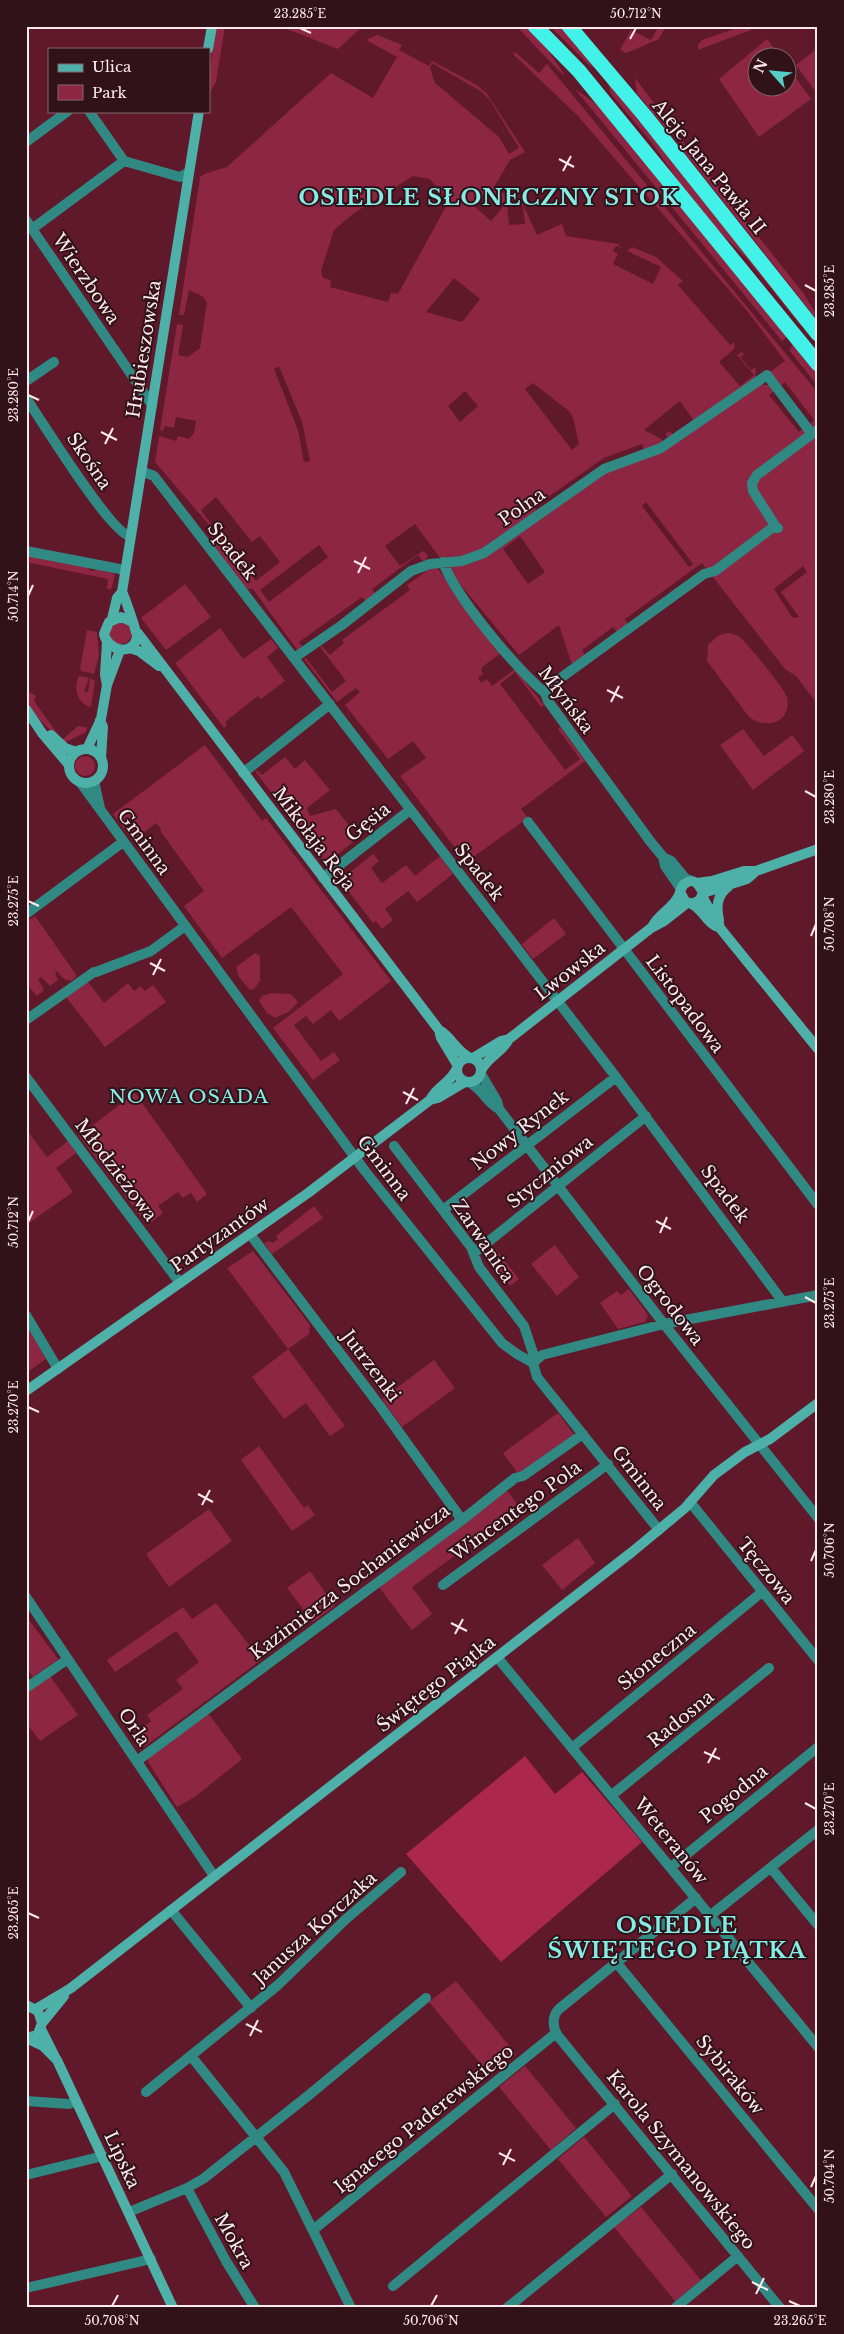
<svg xmlns="http://www.w3.org/2000/svg" width="844" height="2334" font-family="'Libre Baskerville',serif">
	<rect width="100%" height="100%" fill="#5f192b"/>
	<path fill="#8d2642" fill-rule="evenodd" d="M216,26H225L216,82L209,94V74Z
		M279,26H363L338,49Z
		M516,26H528L538,35L564,74L563,75Z
		M550,26H562L598,70L588,64Z
		M659,26L665,28L659,39L626,53L620,50L631,30L651,40Z
		M743,26H748L751,30L698,50V45L702,40Z
		M377,35L402,45L399,50L429,66L432,61L477,85L487,94L525,152L510,160L494,187L523,205L537,235L562,224L566,236L618,244L621,248L616,246L613,251L618,254L613,264L653,284L661,267L627,251L632,247L656,257L683,281L678,285L730,345L734,342L735,348L719,362L740,386L754,375L737,355L742,352L744,354L740,357L751,370L756,367L755,379L760,385H769L770,372L785,361L748,312L577,115L513,54L515,52L539,73L547,64L818,393V705L796,676L785,669L702,563L625,619L628,624L617,632L613,627L582,650L585,655L572,665L559,625L519,655L451,573L415,524L385,546L400,566L423,551L428,555L426,560L423,561L418,555L372,589L375,594L366,601L362,597L299,642L303,647L298,651L253,589H247L211,543V538L218,532L256,581L280,562L260,536L252,542L216,497L201,510L212,525L210,526L155,462L159,436L176,441L178,436L189,439L194,433L196,421L176,417L174,428L165,426L163,431L160,430L177,324L183,325L178,355L188,357L200,348L207,302L202,296L189,290L184,315H179L200,177L204,174L227,167L331,73L373,98L397,57L366,40ZM432,63L482,92L491,102L519,148L509,154L499,137L435,83L430,68ZM413,176L430,179L449,201L398,294L391,293L388,302L330,287L331,280L323,278L321,271L334,230L354,213ZM486,192L503,207L491,221L474,206ZM506,196L523,207L525,224L509,225ZM454,278L480,299L462,322L426,312ZM279,366L302,422L310,461L304,462L298,430L274,369ZM785,382L814,420L810,424L780,386ZM533,383L570,412L573,418L579,444L572,450L525,389ZM465,391L478,406L460,422L448,406ZM774,391L803,429L799,432L769,395ZM680,401L694,421L673,435L670,431L665,434L668,438L663,442L660,438L644,430ZM642,444L644,449L607,463L537,511L534,507L604,458ZM646,502L693,564L689,567L642,506ZM520,536L545,572L528,584L503,549ZM319,545L328,557L269,602L260,590ZM803,566L807,572L781,592L799,617L795,618L792,617L774,589Z
		M767,39L781,57L756,58V88H786L787,66L811,99L759,137L719,79Z
		M818,48V95L796,65Z
		M635,78L675,131L665,128L637,93Z
		M608,83H609L803,325L801,326L747,259L714,226L681,185L652,143L611,94Z
		M575,89L598,105L790,335L782,341Z
		M681,139L804,294L816,314L814,316L682,149Z
		M795,342L818,377V386L789,350Z
		M26,555L89,567V570L94,571L96,569L115,574L111,590L105,587H107L108,579L26,562Z
		M435,565L501,653L482,667L481,670L483,674L478,678L481,683L487,679L492,686L515,669L544,705L541,707L515,672L500,684L565,770L580,759L558,729L560,727L585,761L521,809L528,818L466,862L400,776L426,758L413,741L388,759L345,705L360,692L356,688L337,702L304,659L306,658L332,692L346,681L320,647L322,646L330,655L344,643L342,640L410,590L407,585Z
		M185,584L211,617L166,650L141,618Z
		M110 633a11 11 0 1 1 22 0a11 11 0 1 1-22 0Z
		M220,628L243,659L271,639L278,648L267,657L285,681L261,699L258,696L225,722L227,725L224,728L175,663Z
		M87,630L97,632L99,656L94,674L81,671L80,669Z
		M728,633C733,634 738,635 742,639C750,647 785,689 787,697C792,723 766,730 749,717L707,661L708,645L719,635Z
		M79,676L89,678L84,692H88L90,678L95,681L91,707C77,704 73,687 79,676Z
		M26,690L36,696L34,701L62,740L78,726L87,727L86,732L64,743C49,728 26,712 26,690Z
		M743,729L764,756L792,735L804,751L753,790L720,745Z
		M205,745L262,821L266,818L391,981L339,1021L331,1010L313,1024L306,1016L294,1025L321,1061L334,1052L340,1060L313,1080L273,1028L343,974L291,907L222,958L184,906L204,891L161,832L160,827L156,823L138,837L141,841L136,845L113,814Z
		M75 766a10 10 0 1 1 20 0a10 10 0 1 1-20 0Z
		M285,757L295,769L305,760L330,790L307,808L310,816L336,809L351,828L345,832L353,842L336,856L335,865L329,869L255,771L257,770L262,775Z
		M373,854L379,861L371,868L382,883L406,865L415,876L440,856L453,874L417,902L408,891L385,909L393,920L382,929L376,921L373,923L335,874L342,869L346,875Z
		M35,916L77,976L71,981L64,979L57,971L55,973L58,980L50,986L41,977L38,979L44,990L37,996L29,987L26,989V922Z
		M554,918L566,934L533,959L522,944Z
		M255,953L260,956V981L254,989L250,990L239,977L236,967Z
		M88,982L104,1003L128,983L134,991L140,986L145,991L153,985L166,1002L105,1047L66,997Z
		M272,993L291,994L298,1002L290,1011L275,1018L267,1013L259,1001L262,996Z
		M135,1093L207,1194L197,1202L191,1193L183,1198L178,1192L158,1206L163,1213L149,1224L146,1223L79,1136Z
		M26,1129L47,1157L68,1141L76,1153L56,1168L73,1192L26,1225Z
		M314,1206L323,1218L272,1254L264,1243L270,1241L272,1243L278,1239L276,1236Z
		M555,1245L579,1277L557,1296L531,1264Z
		M494,1247L519,1279L510,1286L487,1256Z
		M253,1251L310,1325L309,1334L288,1349L345,1426L330,1436L306,1403L284,1419L252,1377L288,1349L227,1268Z
		M629,1289L648,1315L645,1322L618,1329L600,1303L617,1291L621,1295Z
		M26,1323L46,1359L26,1373Z
		M434,1360L455,1388L402,1427L382,1399Z
		M558,1413L575,1436L521,1474L517,1472L503,1453Z
		M259,1446L304,1508L308,1505L315,1515L292,1531L241,1460Z
		M506,1489L520,1508L412,1587L432,1614L412,1630L378,1586Z
		M209,1509L232,1541L169,1587L146,1554Z
		M578,1538L595,1563L562,1590L542,1565Z
		M310,1571L335,1606L313,1622L287,1588Z
		M216,1603L261,1660L140,1750L131,1736L151,1721L147,1715L183,1689L176,1680L199,1662L176,1631L115,1672L107,1660L183,1607L192,1619Z
		M26,1616L58,1659L33,1677L26,1667Z
		M50,1676L78,1715L40,1741L27,1724L26,1692Z
		M208,1713L242,1759L196,1796L177,1807L148,1762V1757Z
		M456,1981L516,2054L490,2075L429,2002Z
		M525,2066L576,2128L551,2150L499,2087Z
		M584,2137L632,2196L606,2217L558,2159Z
		M641,2207L701,2280L675,2301L614,2227Z"/>
	<path fill="#ac274e" d="M525,1756L555,1794L582,1772L642,1842L501,1962L406,1854Z"/>
	<g fill="none" stroke-linecap="round" stroke-linejoin="round">
		<path stroke="#318983" stroke-width="10" d="M89,111L124,161L180,177L189,172
			M26,142L68,111
			M26,220L152,405
			M32,229L124,161
			M26,381L54,362
			M26,398C42,421 110,533 130,536
			M141,471L154,476L616,1077L783,1302
			M776,527L753,491L752,483L757,475L816,431
			M26,551L125,570
			M443,562C456,598 516,668 545,693L548,701L650,841L663,857L671,861L685,878L692,881
			M294,658L342,625L411,571L430,564L462,561L484,553L604,469L661,448L767,375L812,434
			M545,693L551,685L704,574L715,571L772,528H778
			M243,773L330,704
			M94,781L100,808
			M80,782L365,1171L502,1343L517,1354L533,1363
			M528,822L818,1205
			M663,857L665,866L681,889
			M323,878L410,810
			M26,914L123,842
			M96,972L151,951L185,926
			M26,1020L94,972
			M481,1074L497,1101L499,1109
			M26,1077L180,1283
			M468,1082C482,1087 486,1103 499,1109L664,1324L818,1518
			M394,1146L471,1247L479,1267L524,1326L535,1359
			M443,1210L616,1077
			M250,1234L380,1406L462,1520
			M474,1253L646,1116
			M26,1315L58,1369
			M533,1363L542,1355L664,1324L818,1295
			M533,1363L537,1377L659,1530
			M690,1502L818,1660
			M443,1585L608,1464
			M26,1597L214,1876
			M497,1657L818,2047
			M26,1688L68,1659
			M573,1747L762,1592
			M137,1761L462,1520L515,1478L523,1476L583,1434
			M612,1795L769,1668
			M671,1867L818,1747
			M771,1868L818,1925
			M696,1898L559,2009C552,2016 552,2027 558,2036L780,2308
			M171,1910L251,2008
			M711,1915L818,1830
			M616,1962L818,2209
			M191,2056L284,2172L351,2308
			M146,2092L278,1985L346,1919L401,1872
			M26,2101L69,2104L76,2101
			M26,2175L103,2156
			M187,2188L226,2261L255,2308
			M129,2212L187,2188L203,2179L309,2095L426,1998
			M313,2230L556,2033
			M393,2286L615,2104
			M26,2288L151,2259
			M507,2308L672,2174
			M675,2308L738,2256"/>
		<path stroke="#4db1aa" stroke-width="10" d="M208,49L212,26
			M112,619L117,598L122,592
			M133,622L121,617L109,622L104,634C108,651 133,657 137,637C137,633 125,597 122,592L199,111
			M137,632L439,1030C452,1037 457,1053 471,1058
			M129,648L139,651L159,666
			M107,685L105,675L107,642
			M26,709L42,733L69,765
			M100,720L103,727L101,758
			M51,735L65,748L76,752
			M87,749L101,719L107,685L120,650
			M69 766a17 17 0 1 1 34 0a17 17 0 1 1-34 0Z
			M756,871L747,879L706,892L703,895C704,908 719,915 720,928L818,1049
			M697,883L712,881L744,871H756L818,849
			M690,903C703,908 706,924 720,928
			M719,920C716,906 717,895 729,886
			M652,927C658,914 672,909 678,897C681,892 680,886 686,883C690,880 693,881 697,883L703,892L700,900L692,904L685,901L680,892
			M439,1030L441,1038L458,1066
			M457 1070a12 12 0 1 1 24 0a12 12 0 1 1-24 0Z
			M473,1058L501,1041L509,1039
			M481,1071C487,1057 502,1053 509,1039L651,928L664,921L687,903
			M430,1100L438,1098L465,1082
			M26,1391L308,1193L430,1100C436,1087 452,1082 457,1068
			M26,2005L38,2011L42,2023L38,2034L26,2039
			M36,2009L71,1988L632,1552L685,1508L714,1475L745,1452L770,1439L818,1403
			M42,2023L64,1996
			M41,2029L55,2057
			M28,2039L43,2046L57,2060L173,2308"/>
		<path stroke="#42f1e7" stroke-width="15" d="M535,26L579,71L818,364
			M569,26L645,116L818,334"/>
	</g>
	<path fill="none" stroke="#fceaec" stroke-width="2" d="M300,28L311,33M630,39L636,28M559,159L574,167M563,171L571,156M805,285L816,291M28,395L39,400M101,432L117,440M105,444L113,428M354,561L370,569M358,573L366,557M28,596L33,585M607,690L623,698M611,702L619,686M805,791L816,797M28,901L39,906M811,936L816,924M150,963L165,971M153,975L161,959M403,1092L418,1100M406,1104L414,1088M656,1221L671,1229M28,1222L33,1211M660,1233L667,1217M805,1297L816,1303M28,1407L39,1412M198,1494L213,1502M202,1505L210,1490M811,1561L816,1550M451,1623L467,1631M455,1634L463,1619M704,1752L720,1759M708,1763L716,1748M805,1803L816,1809M28,1913L39,1918M246,2024L262,2032M250,2036L258,2020M499,2153L515,2161M503,2165L511,2149M811,2187L816,2176M752,2282L768,2290M756,2294L764,2278M789,2301L800,2306M112,2306L118,2295M431,2306L437,2295"/>
	<g text-anchor="middle" dominant-baseline="central" stroke-width="4" stroke-linejoin="round" paint-order="stroke">
		<g font-size="18" fill="#fceaec" stroke="#311219">
			<text transform="translate(709 167) rotate(51)">Aleje Jana Pawła II</text>
			<text transform="translate(86 279) rotate(56)">Wierzbowa</text>
			<text transform="translate(144 349) rotate(-81)">Hrubieszowska</text>
			<text transform="translate(89 461) rotate(56)">Skośna</text>
			<text transform="translate(522 507) rotate(-35)">Polna</text>
			<text transform="translate(232 551) rotate(52)">Spadek</text>
			<text transform="translate(566 700) rotate(53)">Młyńska</text>
			<text transform="translate(368 822) rotate(-38)">Gęsia</text>
			<text transform="translate(314 839) rotate(53)">Mikołaja Reja</text>
			<text transform="translate(144 842) rotate(54)">Gminna</text>
			<text transform="translate(479 872) rotate(52)">Spadek</text>
			<text transform="translate(570 971) rotate(-38)">Lwowska</text>
			<text transform="translate(685 1004) rotate(53)">Listopadowa</text>
			<text transform="translate(520 1130) rotate(-38)">Nowy Rynek</text>
			<text transform="translate(384 1168) rotate(53)">Gminna</text>
			<text transform="translate(116 1170) rotate(53)">Młodzieżowa</text>
			<text transform="translate(550 1172) rotate(-39)">Styczniowa</text>
			<text transform="translate(725 1194) rotate(53)">Spadek</text>
			<text transform="translate(220 1235) rotate(-35)">Partyzantów</text>
			<text transform="translate(483 1241) rotate(56)">Zarwanica</text>
			<text transform="translate(670 1305) rotate(52)">Ogrodowa</text>
			<text transform="translate(371 1366) rotate(53)">Jutrzenki</text>
			<text transform="translate(639 1478) rotate(52)">Gminna</text>
			<text transform="translate(516 1511) rotate(-36)">Wincentego Pola</text>
			<text transform="translate(766 1571) rotate(51)">Tęczowa</text>
			<text transform="translate(350 1582) rotate(-37)">Kazimierza Sochaniewicza</text>
			<text transform="translate(657 1657) rotate(-39)">Słoneczna</text>
			<text transform="translate(436 1684) rotate(-38)">Świętego Piątka</text>
			<text transform="translate(681 1719) rotate(-39)">Radosna</text>
			<text transform="translate(134 1727) rotate(56)">Orla</text>
			<text transform="translate(734 1794) rotate(-39)">Pogodna</text>
			<text transform="translate(671 1841) rotate(51)">Weteranów</text>
			<text transform="translate(315 1928) rotate(-42)">Janusza Korczaka</text>
			<text transform="translate(730 2075) rotate(51)">Sybiraków</text>
			<text transform="translate(424 2119) rotate(-39)">Ignacego Paderewskiego</text>
			<text transform="translate(122 2160) rotate(65)">Lipska</text>
			<text transform="translate(681 2160) rotate(51)">Karola Szymanowskiego</text>
			<text transform="translate(234 2241) rotate(61)">Mokra</text>
		</g>
		<g font-size="19" letter-spacing="1" fill="#84eee6" stroke="#311219">
			<text x="189" y="1096">NOWA OSADA</text>
		</g>
		<g font-size="22" font-weight="bold" letter-spacing="1" fill="#84eee6" stroke="#311219">
			<text x="489" y="197">OSIEDLE SŁONECZNY STOK</text>
			<text x="677" y="1925">OSIEDLE<tspan x="677" dy="25">ŚWIĘTEGO PIĄTKA</tspan></text>
		</g>
	</g>
	<rect width="844" height="2334" fill="none" stroke="#311219" stroke-width="55"/>
	<rect x="48" y="48" width="162" height="65" fill="#311219" stroke="#82686d"/>
	<rect x="58" y="64" width="25" height="8" fill="#4db1aa" stroke="#82686d"/>
	<text x="92" y="72" font-size="15" fill="#fceaec">Ulica</text>
	<rect x="58" y="85" width="25" height="15" fill="#8d2642" stroke="#82686d"/>
	<text x="92" y="98" font-size="15" fill="#fceaec">Park</text>
	<g transform="translate(772 72) rotate(297)"><circle r="24" fill="#311219" stroke="#82686d"/>
	<path d="M0-4L9 19L0 12L-9 19Z" fill="#55cec5"/>
	<text y="-8" font-size="14" font-weight="bold" text-anchor="middle" fill="#fceaec">N</text>
	</g>
	<rect x="28" y="28" width="788" height="2278" fill="none" stroke="#fceaec" stroke-width="2"/>
	<g font-size="12" text-anchor="middle" fill="#fceaec">
		<text x="300" y="18">23.285°E</text>
		<text x="636" y="18">50.712°N</text>
		<text transform="translate(830 291) rotate(-90)" y="4">23.285°E</text>
		<text transform="translate(14 395) rotate(-90)" y="4">23.280°E</text>
		<text transform="translate(14 596) rotate(-90)" y="4">50.714°N</text>
		<text transform="translate(830 797) rotate(-90)" y="4">23.280°E</text>
		<text transform="translate(14 901) rotate(-90)" y="4">23.275°E</text>
		<text transform="translate(830 924) rotate(-90)" y="4">50.708°N</text>
		<text transform="translate(14 1222) rotate(-90)" y="4">50.712°N</text>
		<text transform="translate(830 1303) rotate(-90)" y="4">23.275°E</text>
		<text transform="translate(14 1407) rotate(-90)" y="4">23.270°E</text>
		<text transform="translate(830 1550) rotate(-90)" y="4">50.706°N</text>
		<text transform="translate(830 1809) rotate(-90)" y="4">23.270°E</text>
		<text transform="translate(14 1913) rotate(-90)" y="4">23.265°E</text>
		<text transform="translate(830 2176) rotate(-90)" y="4">50.704°N</text>
		<text x="112" y="2325">50.708°N</text>
		<text x="431" y="2325">50.706°N</text>
		<text x="800" y="2325">23.265°E</text>
	</g>
</svg>
